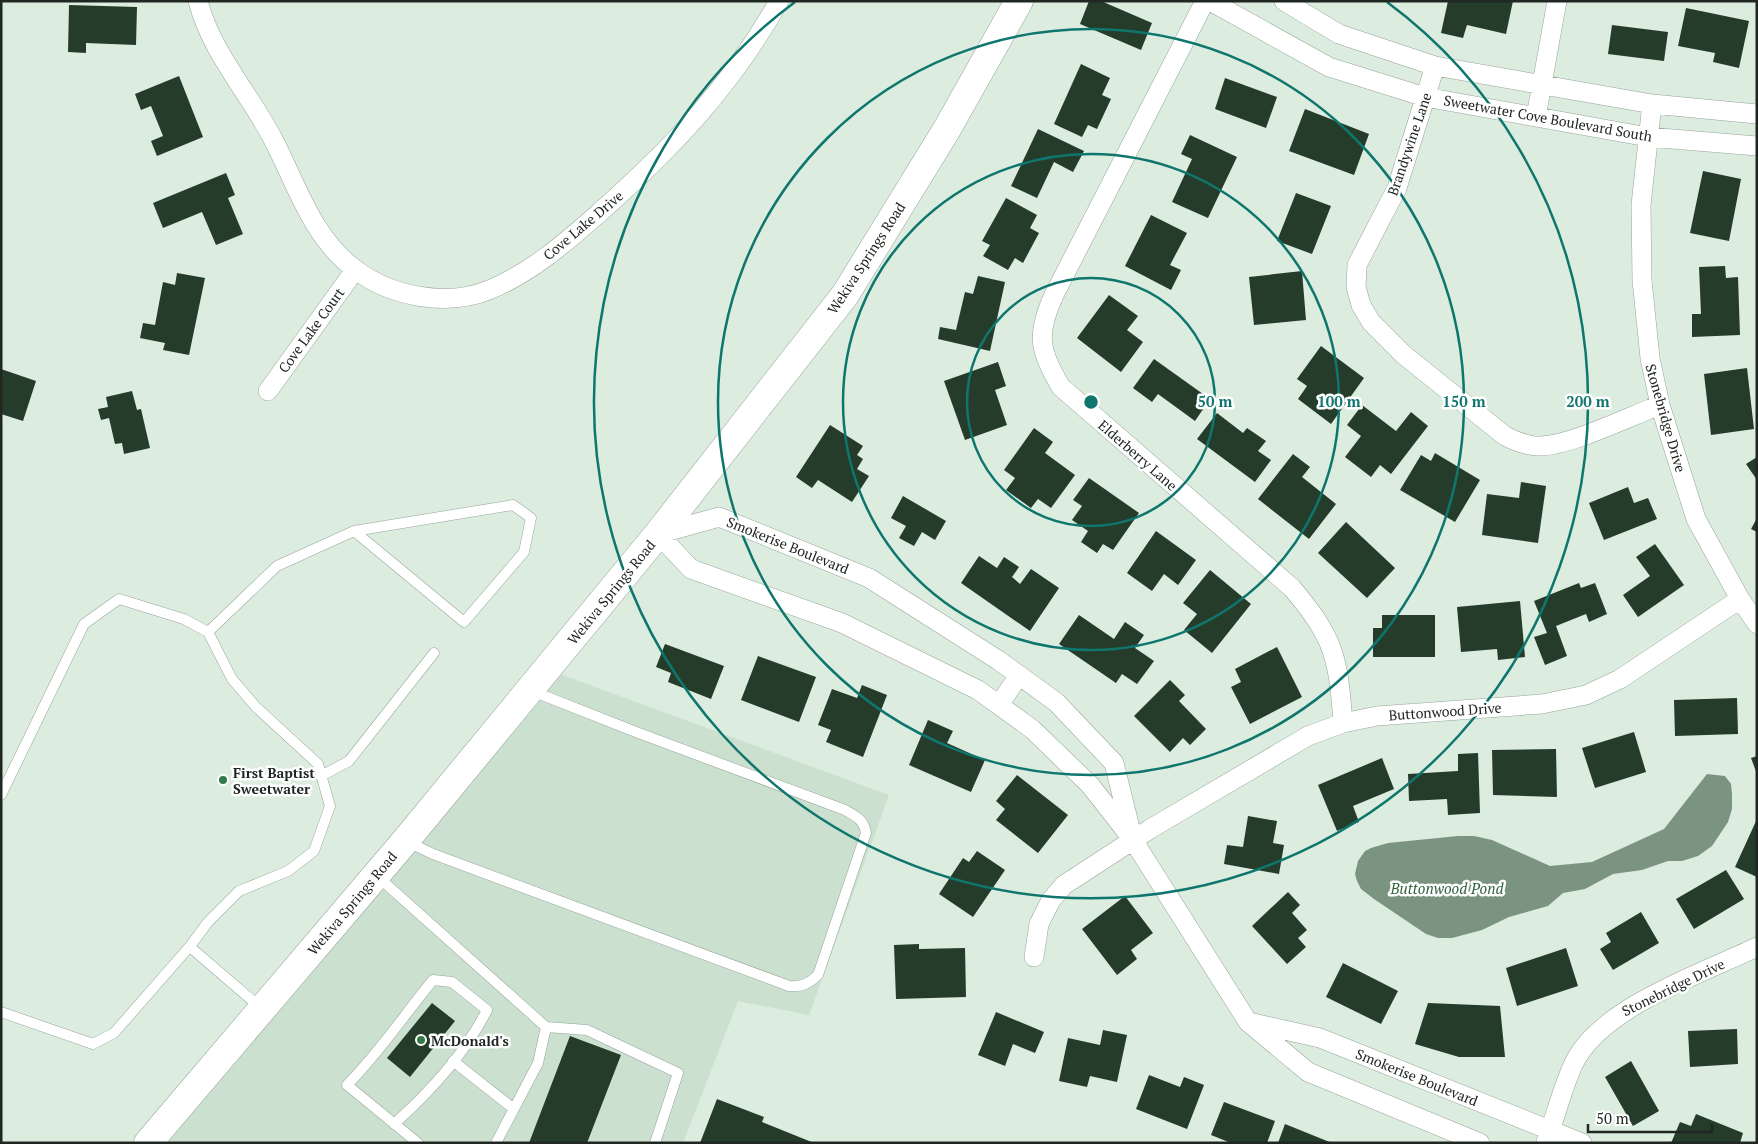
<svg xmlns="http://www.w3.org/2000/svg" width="1758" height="1144" font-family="'PT Serif',serif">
	<rect width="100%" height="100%" fill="#dcecdf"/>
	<path fill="#cbe0ce" d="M557,673L889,795L809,1015L738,1001L683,1143H161Z"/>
	<path fill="#7a9480" d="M1707,774L1725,776L1731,784L1732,794V809L1728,822L1712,846L1698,856L1682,861H1668L1642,870L1613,874L1585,889L1563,893L1548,906L1509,917L1482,930L1452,938H1438L1426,934L1374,899L1361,889L1357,881L1355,874L1358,861L1365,851L1371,848L1388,843L1458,836H1474L1492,840L1550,866L1592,862L1664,829Z"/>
	<path fill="#253c2b" d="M1089,1H1101L1152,23L1141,50L1080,24Z
		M1448,1H1513L1506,34L1467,25L1463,38L1441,33Z
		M69,5L137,7L136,45L86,43V53L68,52Z
		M1686,8L1749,21L1739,68L1713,62L1715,53L1678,46Z
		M1612,25L1668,32L1664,61L1608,54Z
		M1081,64L1110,78L1102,95L1111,99L1097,129L1088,125L1082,137L1054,124Z
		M179,76L203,137L157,156L151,141L163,136L151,106L141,110L135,94Z
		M1225,78L1277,97L1266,128L1215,109Z
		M1305,109L1369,134L1354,175L1289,151Z
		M1038,129L1084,151L1073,172L1054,162L1037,198L1011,186Z
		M1190,135L1237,157L1208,218L1172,202L1192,159L1181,154Z
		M1703,171L1741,179L1729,241L1690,233Z
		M226,173L235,195L228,198L243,234L216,245L202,212L163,228L153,203Z
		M1296,193L1331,206L1312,254L1277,241Z
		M1006,198L1037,215L1030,228L1039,233L1023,263L1015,258L1008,270L983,256L990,245L982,241Z
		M1151,215L1187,233L1170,265L1181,270L1171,290L1125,266Z
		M1725,266L1726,278L1738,277L1740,335L1692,337V314H1701L1699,267Z
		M1302,271L1306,320L1254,325L1249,277Z
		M177,273L205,278L189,355L163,350L165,343L140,338L143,323L155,325L163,282L175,285Z
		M978,276L1005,282L990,351L938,339L940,327L956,330L965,292L973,294Z
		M1109,295L1138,316L1127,330L1143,342L1121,372L1077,338Z
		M1321,346L1364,378L1331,424L1298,399L1307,386L1297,379Z
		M1154,359L1210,399L1195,421L1158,394L1152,402L1133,388Z
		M998,362L1006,386L995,390L1007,425L965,440L944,381Z
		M1747,368L1754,429L1711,435L1704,374Z
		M1,369L36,381L23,421L1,414Z
		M132,391L137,410L141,409L150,448L124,454L122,443L115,444L109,418L101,420L98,409L108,407L106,397Z
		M1362,405L1396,431L1411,412L1428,426L1391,474L1380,465L1371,477L1345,457L1361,436L1347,425Z
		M1217,413L1243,433L1247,428L1266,441L1258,451L1271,460L1255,482L1197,439Z
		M830,425L863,446L857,455L863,459L857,469L869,476L852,502L818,480L812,488L796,477Z
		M1034,428L1053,442L1045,453L1075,475L1051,508L1038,499L1031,508L1006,490L1015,478L1004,470Z
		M1435,453L1480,480L1455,522L1400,490L1421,455L1431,461Z
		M1293,454L1310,467L1302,477L1336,504L1309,539L1258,499Z
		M1757,457V480L1746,464Z
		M1089,478L1139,513L1113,550L1103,544L1097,553L1081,542L1088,531L1072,520L1082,506L1073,500Z
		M1521,482L1546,486L1538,543L1482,535L1487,494L1519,498Z
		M1628,487L1634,503L1648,498L1657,519L1604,540L1589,503Z
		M903,496L946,521L935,540L922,532L914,546L899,538L906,526L891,518Z
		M1757,518V532L1751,529Z
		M1346,522L1395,568L1367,598L1318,553Z
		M1156,531L1196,560L1178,585L1164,574L1152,591L1127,573Z
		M1655,544L1684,585L1638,617L1623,595L1650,576L1636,557Z
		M979,556L997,568L1004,557L1019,567L1012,577L1020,584L1031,569L1059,588L1030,631L961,583Z
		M1210,570L1251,604L1212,653L1184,630L1197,614L1183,603Z
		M1579,583L1581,588L1595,583L1607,614L1589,622L1586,614L1556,626L1567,656L1545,665L1534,637L1547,633L1534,601Z
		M1520,601L1525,657L1498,660L1497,649L1461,652L1457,607Z
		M1079,615L1114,639L1125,622L1144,635L1135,648L1154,661L1137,684L1122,674L1116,683L1059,644Z
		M1382,615H1435V657H1373V628H1382Z
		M665,644L724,666L711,699L668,682L671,673L656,667Z
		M1277,647L1302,697L1250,724L1231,687L1241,682L1235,669Z
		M758,656L816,677L799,722L741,700Z
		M1170,680L1185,695L1179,701L1206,729L1190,745L1183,738L1170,752L1134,716Z
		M862,685L887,695L863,757L826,742L831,730L818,725L832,689L857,698Z
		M1737,698L1738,734L1675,736L1674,700Z
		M928,720L953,731L947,743L985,760L971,792L909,765Z
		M1634,732L1646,772L1595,788L1582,748Z
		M1556,749L1557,797L1493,795L1492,750Z
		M1478,753L1480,813L1448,815L1447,799L1409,801L1408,774L1458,771V754Z
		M1757,756V774L1751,758Z
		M1382,758L1394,789L1353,806L1359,822L1337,831L1318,785Z
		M1017,775L1068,815L1038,853L996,820L1005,809L996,801Z
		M1248,816L1277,821L1273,843L1284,845L1279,874L1224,864L1227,845L1243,847Z
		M1757,819V877L1735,867Z
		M977,851L1005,870L973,917L939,894L963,858L969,862Z
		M1726,870L1744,899L1694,929L1676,899Z
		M1288,892L1300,905L1292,913L1307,930L1298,938L1306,947L1287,964L1252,926Z
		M1125,896L1153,933L1131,950L1137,959L1117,975L1082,929Z
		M1641,912L1659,943L1613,970L1600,949L1611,942L1606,933Z
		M919,944V949L965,948L966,997L896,999L894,945Z
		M1566,948L1578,986L1517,1006L1506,968Z
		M1343,963L1398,991L1381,1024L1326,997Z
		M432,1003L455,1021L410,1077L387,1058Z
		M1428,1003L1500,1006L1505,1057H1459L1415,1044Z
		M996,1012L1044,1032L1035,1053L1013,1044L1005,1066L978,1055Z
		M1737,1029L1738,1064L1690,1067L1688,1031Z
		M1103,1030L1127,1035L1117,1082L1090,1076L1087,1087L1059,1081L1068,1038L1100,1045Z
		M570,1036L621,1055L587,1143H529Z
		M1631,1061L1659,1111L1633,1126L1605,1077Z
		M1149,1075L1180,1087L1184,1077L1204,1085L1187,1129L1136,1109Z
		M717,1099L764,1117L762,1122L814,1143H700Z
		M1224,1102L1275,1121L1267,1143H1231L1211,1135Z
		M1696,1114L1743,1133L1740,1143H1671L1680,1122L1691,1126Z
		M1285,1124L1332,1143H1278Z"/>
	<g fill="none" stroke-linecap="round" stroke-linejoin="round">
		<g stroke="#97a59a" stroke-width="11">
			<path id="service" d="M321,776L349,761L434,653
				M1,795L84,624L119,599L184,619L208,632L277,566L354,531L513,505L531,518L524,552L464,622L354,531
				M406,841L433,854L789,986C802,987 808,984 818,975L866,833C864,820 856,816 845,810L636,732L532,691
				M377,876L546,1027L538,1063L496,1143
				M190,947L261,1008
				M1,1012L93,1044L114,1033L191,945L208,922L239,891L288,871L314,851L330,806L318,764L256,707L232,679L208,632
				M546,1027L587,1030L678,1073L655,1143
				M453,1061L514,1109
				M394,1124C431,1091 465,1054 487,1010L452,982L433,980C404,1015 379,1053 347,1085L418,1143"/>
		</g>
		<g stroke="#97a59a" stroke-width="20">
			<path id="minor" d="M198,1C211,52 249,93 273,139C297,185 312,238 356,270C392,297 447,307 489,290C531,273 566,242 599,213C672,148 731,87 779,1
				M1205,1L1054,295C1036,334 1039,351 1061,387L1292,588C1335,639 1338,657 1343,723
				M1210,1L1329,67L1425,97L1648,137L1757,146
				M1284,1L1339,34L1435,66L1652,104L1757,114
				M1435,66L1397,188L1357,265L1356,287L1361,305L1371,322L1404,355L1505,436C1517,442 1529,447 1542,446C1574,444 1628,417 1660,405
				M1652,104L1641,205L1642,280L1650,358L1660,405L1696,519L1740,599L1757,624
				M1536,117L1557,1
				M268,391L355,270
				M999,705L1019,675
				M1133,840L1114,763L1056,702L998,660L869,578L719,517L658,534L691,569L842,623L978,690L1032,729L1090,785L1133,840L1248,1022L1308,1072L1480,1143
				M1034,957L1039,924L1051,900L1064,885L1150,829L1308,736L1343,723L1377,716L1542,704L1586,695L1620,679L1740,599
				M1253,1023L1320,1038L1582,1143
				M1546,1142C1556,1116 1562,1088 1574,1063C1601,1007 1703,973 1757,947"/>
		</g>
		<g stroke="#97a59a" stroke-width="29">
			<path id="secondary" d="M148,1143L406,840L658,534L845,295L947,129L1019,1"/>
		</g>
		<use href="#service" stroke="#fff" stroke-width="10"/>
		<use href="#minor" stroke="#fff" stroke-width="19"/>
		<use href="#secondary" stroke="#fff" stroke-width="28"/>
	</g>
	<g fill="none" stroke="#0f766e" stroke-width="2.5">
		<circle cx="1091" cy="402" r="124"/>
		<circle cx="1091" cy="402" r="248"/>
		<circle cx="1091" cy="402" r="373"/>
		<path d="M1387 2A497 497 0 1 1 795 2"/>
	</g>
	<g fill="#307a47" stroke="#fff" stroke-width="2">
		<circle cx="223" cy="780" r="5"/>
		<circle cx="421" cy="1040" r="5"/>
	</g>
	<g text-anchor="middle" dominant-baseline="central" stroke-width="5" stroke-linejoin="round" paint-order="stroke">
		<g font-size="14" fill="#202621" stroke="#fff">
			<text transform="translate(1548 118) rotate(10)">Sweetwater Cove Boulevard South</text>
			<text transform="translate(1409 144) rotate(-71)">Brandywine Lane</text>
			<text transform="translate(583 225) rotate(-40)">Cove Lake Drive</text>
			<text transform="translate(866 258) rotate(-57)">Wekiva Springs Road</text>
			<text transform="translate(311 330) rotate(-54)">Cove Lake Court</text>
			<text transform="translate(1666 418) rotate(74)">Stonebridge Drive</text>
			<text transform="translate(1138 455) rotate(41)">Elderberry Lane</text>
			<text transform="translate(788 545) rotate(22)">Smokerise Boulevard</text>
			<text transform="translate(611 592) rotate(-51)">Wekiva Springs Road</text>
			<text transform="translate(1445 711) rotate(-4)">Buttonwood Drive</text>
			<text transform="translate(352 903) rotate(-50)">Wekiva Springs Road</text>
			<text transform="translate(1673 987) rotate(-26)">Stonebridge Drive</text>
			<text transform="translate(1417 1077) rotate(22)">Smokerise Boulevard</text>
		</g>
		<g font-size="14" font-weight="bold" fill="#202621" stroke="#fff" text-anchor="start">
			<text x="233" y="772">First Baptist<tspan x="233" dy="16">Sweetwater</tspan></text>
			<text x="431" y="1040">McDonald's</text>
		</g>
		<g font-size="15" font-style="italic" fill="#346040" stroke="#fff">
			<text x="1447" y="888">Buttonwood Pond</text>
		</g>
	</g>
	<circle cx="1091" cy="402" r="8" fill="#0f766e" stroke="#fff" stroke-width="2.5"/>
	<g font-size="15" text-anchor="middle" font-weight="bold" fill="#0f766e" stroke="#fff" stroke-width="5" stroke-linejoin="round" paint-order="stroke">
		<text x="1215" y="407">50 m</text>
		<text x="1339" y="407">100 m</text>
		<text x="1464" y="407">150 m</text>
		<text x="1588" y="407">200 m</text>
	</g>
	<rect width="1758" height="1144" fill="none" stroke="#202621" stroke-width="5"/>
	<path d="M1588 1124v8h124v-8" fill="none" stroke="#202621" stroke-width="2.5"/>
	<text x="1596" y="1124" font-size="15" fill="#202621" stroke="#ffffff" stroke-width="4" paint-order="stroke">50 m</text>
</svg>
